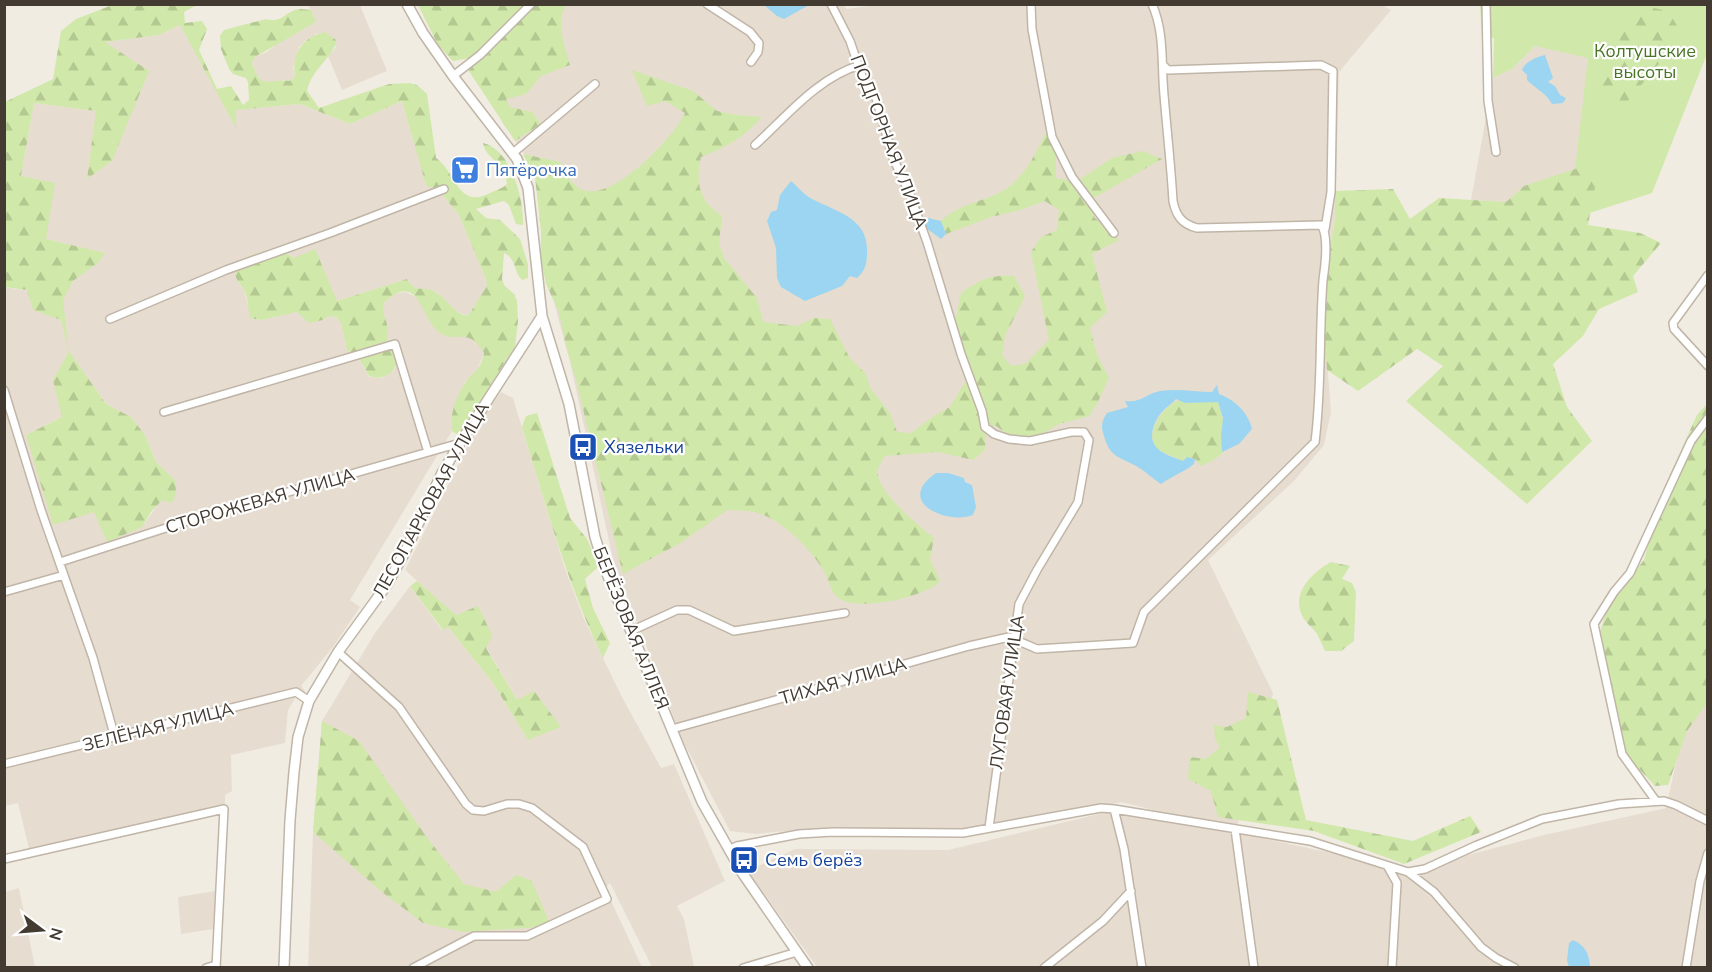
<svg xmlns="http://www.w3.org/2000/svg" width="1712" height="972" font-family="'Nunito Sans',sans-serif">
	<defs>
		<pattern id="forest-firs" width="22" height="20" patternUnits="userSpaceOnUse" patternTransform="scale(1.5)"><rect width="22" height="20" fill="#d0e8a9"/><path d="M5 1l3.5 6h-7zM16 11l3.5 6h-7z" fill="#b4c892"/></pattern>
	</defs>
	<rect width="100%" height="100%" fill="#f1ece2"/>
	<path fill="#e6ddd0" fill-rule="evenodd" d="M842,4L847,9L882,4H1380L1391,10L1339,72L1335,219L1322,296L1331,412L1324,445L1293,482L1208,560L1273,693L1237,827L1200,822L1122,802L1023,821L970,829H809L755,834L730,831L682,739L613,559L570,362L548,280L537,173L469,71L533,5Z
		M308,5H360L387,71L342,90L328,56L336,47L318,33L305,41L299,47L293,68L295,77L289,81L283,80L269,83L262,81L257,76L252,63L255,57L267,52L278,43L316,22Z
		M180,25L236,126L235,110L300,104L350,124L402,101L426,184L441,193L459,215L486,279L487,286L468,316L455,311L438,293L432,290L417,289L411,285L407,279L337,301L294,258L278,248L257,253L235,272L236,279L244,290L251,318L261,320L297,312L323,320L329,316L336,317L341,323L347,350L359,358L369,377L382,378L394,370L397,364L387,337V324L383,311V304L393,294L406,292L418,298L435,329L441,334L471,337L477,341L484,353L476,373L465,382L453,410L451,424L452,431L350,600L360,607L333,647L301,686L305,691L301,698L296,697L288,710L285,743L231,755L232,791L225,795V806L29,849L18,803L5,806L4,287L57,295L104,253L46,239L21,176L34,103L97,111L87,178L112,161L104,42L159,35ZM69,351L106,404L131,417L145,435L156,462L175,480L142,527L107,541L95,512L26,435L62,417Z
		M1543,38L1592,52L1597,176L1524,186L1506,202L1471,200L1493,78L1512,69Z
		M501,392L513,398L564,566L584,619L622,697L661,768L674,764L725,881L677,906L684,919L694,967H652L610,883L605,888L642,967L308,968L313,832L322,721L375,633L410,586L442,630L447,626L493,683L528,740L517,700L486,647L456,616L405,570L483,416Z
		M1707,702V967H817L748,871L795,849L948,850L1124,808L1410,870L1544,835L1666,808L1683,731Z
		M19,888L35,967H5V892Z
		M215,891L213,929L181,934L178,897Z"/>
	<path fill="#d0e8a9" d="M1480,5H1707V54L1652,193L1580,216L1570,213L1588,58L1535,46L1512,69L1493,78L1494,38L1482,35Z"/>
	<path fill="url(#forest-firs)" d="M115,4L197,5L184,12L185,23L202,21L207,29L199,50L217,89L231,86L243,105L249,100L248,82L246,78L233,74L229,69L221,49L220,36L224,30L266,19C282,23 282,15 295,10C300,8 305,10 311,10L316,22L255,57L252,63C262,92 267,78 289,81L295,77C291,54 302,37 325,32L336,40C335,56 312,68 307,91L319,108L389,84L410,83L417,85L427,94L436,158C456,171 457,210 490,193C496,190 502,189 507,184C504,160 486,160 483,143C511,149 524,199 523,225L516,224L509,205L504,201L476,209L486,218L500,220L520,239L528,264V278L522,280C513,271 517,259 504,253L502,279L504,285L514,294L517,301L518,321L515,347L458,435L452,431C449,416 456,397 464,385C472,371 480,373 484,353C468,326 458,344 440,333C421,322 420,267 383,304V311L387,324V337L397,364C391,376 381,380 369,376L359,358L347,350L341,323L336,317L329,316L323,320L309,323L297,312L261,320L250,318C248,309 248,297 244,290C241,284 235,280 235,273C238,254 264,252 278,248L294,258L315,249L337,301L407,279C416,295 425,284 437,293C449,301 453,313 468,316L487,286L486,279L459,215L441,193L426,185L402,101L350,124L300,104L236,110V128L180,25L159,35L105,42L149,71L112,161L87,179L96,111L34,103L21,176L55,183L46,239L105,253L99,262L73,281L63,300L69,351L106,404L131,417L145,435L156,462L175,480L176,493L172,503L162,500L151,512L142,527L107,542L94,512L53,525L26,435L62,417L53,380L69,351L61,320L33,310L27,290L5,287V102L53,79L61,31L76,19Z
		M418,5H566C555,21 565,47 570,65L541,76L526,94L506,99L510,107L532,112L541,124L515,141L469,71L470,58L453,61L438,45Z
		M1639,5L1668,11L1683,35L1622,108L1597,104L1599,64Z
		M632,70L693,91L717,111L736,115L762,117C741,139 729,146 701,157C695,183 699,201 722,216L719,243L724,258L757,298L763,322L797,326L814,318L830,319L849,357L866,374L870,388L890,413L897,432L911,433L934,416L950,407L971,372L955,323L961,293C981,279 990,275 1014,276L1025,296L1005,336L1002,355L1011,366L1025,364L1049,340L1031,252L1041,237L1057,230L1059,210L1045,201L1020,210L991,217L946,234L941,221C957,205 981,202 1001,192C1024,179 1035,155 1046,132L1056,148V178L1076,182L1112,158L1142,151L1162,159L1092,199L1094,217L1119,240L1092,254L1107,312L1090,328L1097,355L1109,378L1097,404L1089,416L1059,424L1038,436L1022,440L1008,435L995,425L986,433L985,450L973,460L938,452L885,456C883,460 879,465 878,469C873,489 919,526 934,538L930,559L940,581C927,597 853,614 836,596C830,590 828,578 824,571C810,548 781,519 755,512C746,510 736,511 727,510L682,542L623,574L576,380L565,342L559,312L546,284L541,261V232L535,177L523,154L560,162C566,173 573,189 587,191C618,196 673,138 685,113L665,101L647,106Z
		M1578,168L1597,176L1588,225L1640,233L1661,243L1633,276L1638,292L1599,309L1583,336L1553,364L1567,407L1592,441L1527,504L1406,401L1443,366L1417,349L1358,391L1327,370L1322,296L1335,219V191L1393,189L1410,219L1439,198L1506,202L1524,186Z
		M1181,400L1185,403L1218,401L1223,420L1221,437L1223,453L1212,461L1201,466L1195,459L1188,457L1183,461C1175,457 1164,454 1157,448C1142,435 1166,402 1181,400Z
		M1707,404V703L1687,731L1668,785L1655,786L1624,753L1600,632L1609,603L1644,560L1663,490L1697,415Z
		M537,413L570,518L587,539L599,566L585,579L593,608L610,643L603,658C567,584 546,506 522,427L526,416Z
		M1331,562L1350,566L1342,579L1352,583L1356,592L1354,641L1341,651H1325C1322,645 1320,639 1317,634C1313,628 1307,624 1304,619C1289,595 1311,573 1331,562Z
		M417,581L456,615L478,606L492,635L486,648L517,700L534,691L561,727L528,740L493,683L448,627L443,630L410,586Z
		M1248,692L1277,700L1306,820L1413,841L1470,816L1481,832L1404,864L1314,831L1218,817L1211,791L1188,779L1190,757L1206,759L1220,747L1215,739L1214,725L1227,727L1246,718Z
		M322,721L359,741L428,839L464,884L496,892L516,875L531,880L549,921L542,927L463,932L423,923L382,892L313,832Z"/>
	<path fill="#9bd5f1" d="M764,5H809L784,19L777,16Z
		M1545,55L1553,78L1548,82L1555,86L1560,95L1566,98L1563,103L1552,104C1547,94 1535,88 1527,80V75L1522,70C1525,62 1536,57 1545,55Z
		M791,181C798,187 804,195 812,199C837,212 869,218 867,253C867,264 865,271 857,278L850,276L842,286L805,301L781,287L777,278L776,248L767,221L771,212L777,210L780,195Z
		M924,217L941,221L946,234L941,239L926,228Z
		M1217,385L1219,394C1235,400 1248,412 1252,429L1239,444L1222,452L1221,437L1223,418L1218,402L1185,403L1176,399C1172,404 1166,407 1162,412C1154,421 1147,438 1157,448C1163,454 1175,458 1183,461L1187,457L1195,459L1194,464C1184,472 1172,476 1161,484C1153,479 1146,472 1138,467C1120,457 1110,458 1104,436C1101,427 1101,422 1107,413L1128,407L1125,401C1142,403 1145,394 1160,391C1178,388 1195,392 1212,392Z
		M936,473H948L964,478L965,482L972,485L976,507L973,515C949,525 893,503 936,473Z
		M1573,940C1586,946 1589,954 1590,967H1569L1567,960L1569,943Z"/>
	<g fill="none" stroke-linecap="round" stroke-linejoin="round">
		<g stroke="#c0b5a7" stroke-width="10">
			<path id="minor" d="M707,4L750,32L759,43L758,52L751,62
				M831,4L850,41L863,79L875,95L893,158L909,192L927,242L961,354L982,411L985,427L994,434L1009,439L1030,441L1071,432H1084L1089,440L1078,502L1037,570L1019,604L989,828
				M1031,4L1032,29L1052,137L1072,177L1114,233
				M1486,4L1488,101L1496,152
				M1163,65L1168,70L1321,65L1333,71L1331,192L1325,229
				M453,76L480,55L531,4
				M755,145C787,116 817,78 860,65
				M513,153L595,84
				M1708,275L1673,323L1674,329L1708,366
				M110,319L226,270L330,233L444,189
				M4,390L41,510L93,658L115,738
				M164,412L395,344L428,452
				M60,562L197,518L460,443
				M4,592L64,575
				M631,631L677,610H689L734,631L845,613
				M338,652L399,707L466,804L473,810L484,811L507,804H519L532,808L583,847L607,899L527,936H474L413,968
				M672,729L969,646L1009,637L1037,649L1133,643L1144,612L1315,442C1322,388 1319,334 1323,280C1325,267 1329,235 1321,225L1197,228C1182,224 1176,216 1173,201C1171,166 1167,131 1164,95C1161,64 1165,33 1152,4
				M4,764L296,692L309,701
				M1656,801L1622,754L1594,624L1614,592L1630,573L1691,441L1708,418
				M1114,809L1124,849L1142,968
				M1235,829L1254,968
				M729,850L737,846L799,834L833,832L963,833L1101,808L1114,809L1310,841L1408,872L1425,869L1475,846L1542,819L1619,804L1664,801L1676,805L1708,821
				M4,859L224,809L216,968
				M1388,867L1397,883L1392,967
				M1408,872L1434,892L1481,947L1496,958L1515,968
				M206,968L216,965
				M743,968L797,952
				M1044,968L1103,921L1131,891
				M1686,968L1700,881L1708,853"/>
		</g>
		<g stroke="#c0b5a7" stroke-width="12">
			<path id="tertiary" d="M407,4L423,33L453,76L517,159L528,188L542,316L569,404L595,537L605,569L702,802L743,874L808,968
				M284,968L290,820L294,772L298,737L309,701L338,652L386,586L405,552L442,473L460,443L542,316"/>
		</g>
		<use href="#minor" stroke="#fff" stroke-width="7"/>
		<use href="#tertiary" stroke="#fff" stroke-width="9"/>
	</g>
	<defs>
		<g id="supermarket-square" transform="scale(1.5)"><rect x="-9" y="-9" width="18" height="18" rx="4" fill="#3f7fe0" stroke="#fff"/><path d="M-6-5.5h2.5l.6 2H6L4.5 2H-2.5L-4.4-4H-6ZM-1.5 3.2a1.3 1.3 0 1 0 .1 0ZM3 3.2a1.3 1.3 0 1 0 .1 0Z" fill="#fff"/></g>
		<g id="bus-square" transform="scale(1.5)"><rect x="-9" y="-9" width="18" height="18" rx="4" fill="#1a4fb4" stroke="#fff"/><path d="M-5-6H5V4H4V6H2V4H-2V6H-4V4H-5ZM-3.5-4V0h7V-4ZM-3.5 1.2v1.5H-2V1.2ZM2 1.2v1.5H3.5V1.2Z" fill="#fff"/></g>
	</defs>
	<g fill-rule="evenodd">
		<use href="#supermarket-square" x="465" y="170"/>
		<use href="#bus-square" x="583" y="447"/>
		<use href="#bus-square" x="744" y="860"/>
	</g>
	<g text-anchor="middle" dominant-baseline="central" stroke-width="4.5" stroke-linejoin="round" paint-order="stroke">
		<g font-size="18" fill="#4a7525" stroke="#fff">
			<text x="1645" y="51">Колтушские<tspan x="1645" dy="21">высоты</tspan></text>
		</g>
		<g font-size="18" fill="#433b32" stroke="#fff">
			<text transform="translate(889 142) rotate(69)">ПОДГОРНАЯ УЛИЦА</text>
			<text transform="translate(431 500) rotate(-61)">ЛЕСОПАРКОВАЯ УЛИЦА</text>
			<text transform="translate(260 501) rotate(-16)">СТОРОЖЕВАЯ УЛИЦА</text>
			<text transform="translate(631 628) rotate(68)">БЕРЁЗОВАЯ АЛЛЕЯ</text>
			<text transform="translate(843 681) rotate(-16)">ТИХАЯ УЛИЦА</text>
			<text transform="translate(1007 692) rotate(-82)">ЛУГОВАЯ УЛИЦА</text>
			<text transform="translate(158 727) rotate(-14)">ЗЕЛЁНАЯ УЛИЦА</text>
		</g>
		<g font-size="18" fill="#366cbe" stroke="#fff" text-anchor="start">
			<text x="486" y="170">Пятёрочка</text>
		</g>
		<g font-size="18" fill="#164399" stroke="#fff" text-anchor="start">
			<text x="604" y="447">Хязельки</text>
			<text x="765" y="860">Семь берёз</text>
		</g>
	</g>
	<rect width="1712" height="972" fill="none" stroke="#433b32" stroke-width="12"/>
	<g transform="translate(42 930) rotate(106)" stroke="#ffffff" stroke-width="4.5" paint-order="stroke">
	<path d="M0-4.5L10 22L0 15L-10 22Z" fill="#433b32"/>
	<text y="-9" font-size="16" font-weight="bold" text-anchor="middle" fill="#433b32">N</text>
	</g>
</svg>
